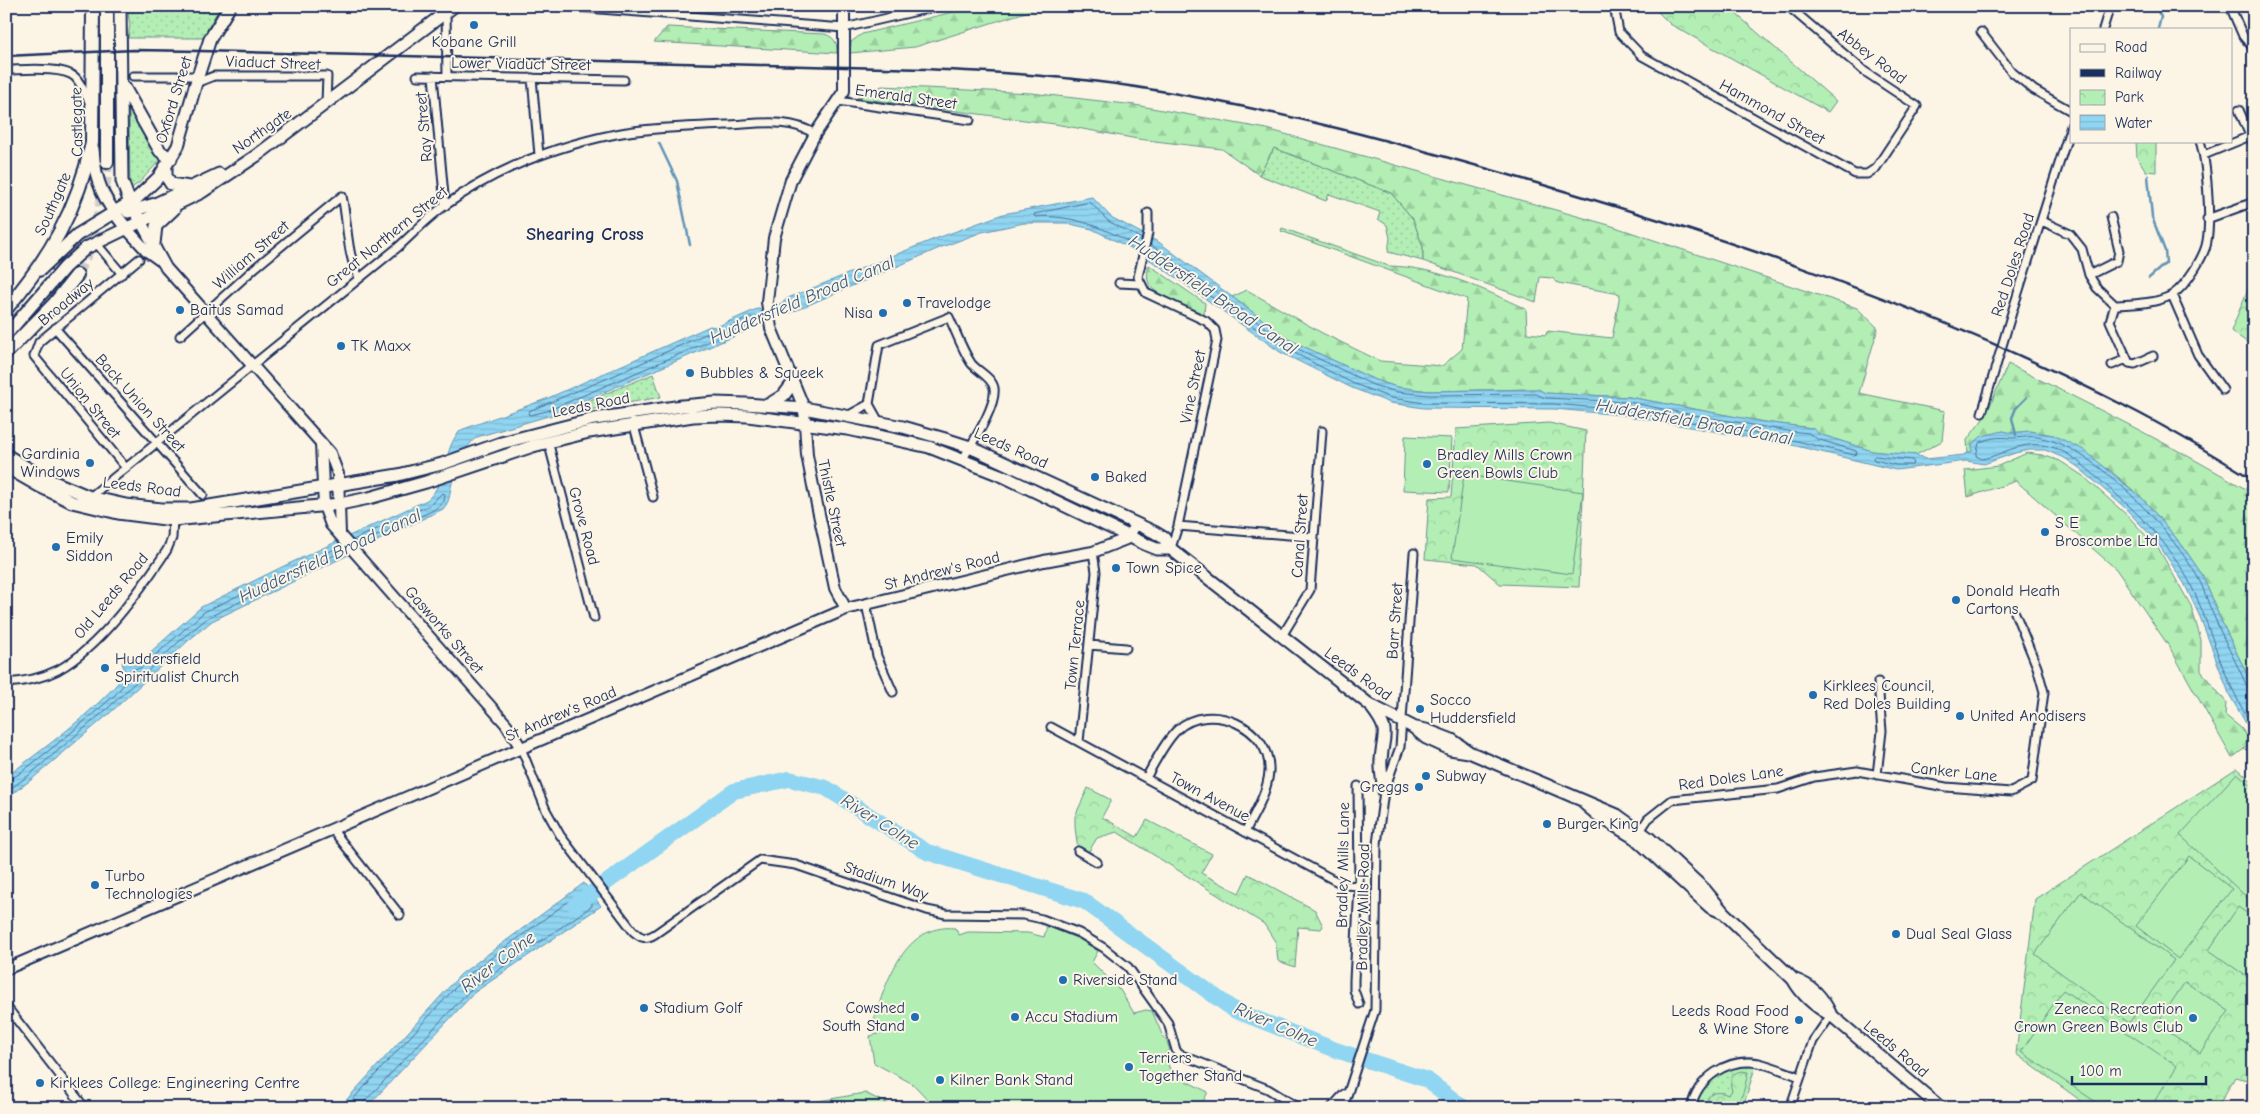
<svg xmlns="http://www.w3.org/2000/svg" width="2260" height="1114" font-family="'Comic Neue',sans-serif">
	<defs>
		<pattern id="grass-dots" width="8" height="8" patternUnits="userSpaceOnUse" patternTransform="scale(1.25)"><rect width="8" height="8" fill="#b3efb4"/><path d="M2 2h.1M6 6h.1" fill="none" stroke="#99cd9d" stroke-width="1.8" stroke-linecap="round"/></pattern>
		<pattern id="forest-firs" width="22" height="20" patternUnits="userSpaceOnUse" patternTransform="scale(1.25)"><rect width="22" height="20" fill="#b3efb4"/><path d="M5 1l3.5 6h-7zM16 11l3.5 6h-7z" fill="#99cd9d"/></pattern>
		<pattern id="park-crowns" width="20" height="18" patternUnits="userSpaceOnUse" patternTransform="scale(1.25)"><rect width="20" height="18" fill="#b3efb4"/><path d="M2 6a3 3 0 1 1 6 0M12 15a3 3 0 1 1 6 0" fill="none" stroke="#99cd9d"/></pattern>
		<pattern id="water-rules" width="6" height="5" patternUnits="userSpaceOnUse" patternTransform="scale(1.25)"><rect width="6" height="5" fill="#90d5f1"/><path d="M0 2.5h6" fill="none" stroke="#7cb7d1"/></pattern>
	</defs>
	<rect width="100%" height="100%" fill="#fcf5e5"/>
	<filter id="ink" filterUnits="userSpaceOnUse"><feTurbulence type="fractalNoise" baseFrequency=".02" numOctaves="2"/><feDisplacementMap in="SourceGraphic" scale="10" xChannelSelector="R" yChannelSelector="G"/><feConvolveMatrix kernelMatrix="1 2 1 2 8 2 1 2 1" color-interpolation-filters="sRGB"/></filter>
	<g filter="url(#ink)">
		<path fill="url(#grass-dots)" stroke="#678f89" d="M127,6H220L203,38H128L130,25Z
			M129,108L156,156L161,159L139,183L130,189Z
			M1274,148L1391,193L1413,219L1423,247V261L1388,252L1390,238L1387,225L1378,219L1380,212L1329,194L1326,201L1259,175Z
			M653,374L661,397L549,417Z
			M1756,1064L1744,1104L1748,1106V1108H1693C1703,1073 1723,1068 1756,1064Z"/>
		<path fill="url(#forest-firs)" stroke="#678f89" d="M978,6H1045L915,47L850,53L851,42L862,34Z
			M667,27L825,34C835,38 837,42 837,53L654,42Z
			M882,86L1031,93L1135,105L1267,129L1609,225L1857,308L1878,328L1859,393L1945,411L1942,441L1916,455L1893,454L1872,451L1819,434L1812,428L1764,422L1629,397L1545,393L1538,389L1429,391L1397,387L1375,380L1290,340L1232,297L1247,290L1322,333L1380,361L1442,366L1462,349L1467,299L1281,231L1282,228L1389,266C1439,267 1482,289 1526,309L1527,333L1546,335L1547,331L1612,338L1620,294L1558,283L1552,278L1540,277L1536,302L1423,261V247L1413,219L1391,193L1274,148L1259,175L1222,149L1138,139L1055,124L857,98Z
			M1149,265L1205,303L1204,314C1191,308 1159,297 1151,287C1146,280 1147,273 1149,265Z
			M2008,364C2091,405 2174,446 2254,494V689L2219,616L2203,576L2182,545L2143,499L2111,471L2053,435L2029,431L2012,433L2003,431L1973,447L1972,451L1968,453L1967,440L1986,415Z
			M2027,453L2042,455L2060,461L2083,476L2129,517L2160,551L2191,606L2201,640V671L2226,702L2225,715L2241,728L2252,743L2232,758L2170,648L2116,569L2016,481L1968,497L1965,470L1998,466Z
			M865,1093L896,1108H778Z"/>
		<path fill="url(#park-crowns)" stroke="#678f89" d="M1655,6H1727L1836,101L1828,112L1670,24L1656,10Z
			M2136,141H2156V172L2146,171L2137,157Z
			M2254,274V347L2231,331Z
			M1549,423L1586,431L1579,587L1500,584L1477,564L1425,559L1429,498L1451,497L1456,429Z
			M2237,768L2254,783V1069L2247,1080L2235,1077L2217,1108H2091L2016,1054L2035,899Z
			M1088,788L1111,800L1102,817L1137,837L1147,820L1212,854L1201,873L1239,893L1248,874L1315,910L1323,926L1321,929L1298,927L1295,967L1278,961L1276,943L1264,924L1117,832L1097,838L1086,856L1078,851L1075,827V816Z
			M1742,1071L1748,1072C1746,1081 1744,1094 1739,1101L1731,1104L1728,1102L1724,1104V1106L1731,1108H1712L1707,1105C1707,1092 1717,1090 1728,1095L1732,1091C1729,1080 1730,1073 1742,1071Z"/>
		<path fill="#b3efb4" stroke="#678f89" d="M1405,436L1452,438L1449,492L1403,490Z
			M1464,475L1583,492L1572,574L1452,558Z
			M2237,773L2254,788V904L2180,835Z
			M2189,856L2232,889L2178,959L2136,926Z
			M2081,892L2174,960L2129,1023L2035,954Z
			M2238,907L2254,918V974L2250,979L2209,950Z
			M1047,926L1081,940L1098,951L1092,962L1120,990L1134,1013L1146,1010L1152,1011L1164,1039H1166L1170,1050L1166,1052L1169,1068L1188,1077L1186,1081L1208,1092L1200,1108H936L913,1084L874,1063L870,1036L878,1034L879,1022L874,1020C886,981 905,923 955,928L959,935L968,932L1028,933L1044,937Z
			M2185,982L2229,1011L2200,1053L2157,1024Z
			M2063,990L2177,1066L2150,1108H2105L2021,1052Z"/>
		<path fill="url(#water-rules)" stroke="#6193b6" d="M1092,197L1111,217L1160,243L1290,340L1375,380L1397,387L1429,391L1538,389L1545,393L1629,397L1764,422L1812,428L1819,434L1872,451L1916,455L1926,459L1964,455L1972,451V444L1982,436L2003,431L2012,433L2029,431L2053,435L2084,450L2143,499L2182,545L2203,576L2219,616L2254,689V737L2230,696L2200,617L2184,583L2157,542L2123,506L2078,467L2066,459L2045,450H2029L2015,453L1984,464L1966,461L1896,470L1792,445L1622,415L1554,409L1424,408L1390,403L1350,387L1280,352L1158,265L1130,248L1092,229L1066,223H1024L982,232L942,247L792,312C772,313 759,325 742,333L548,416L477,437C465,445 456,469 452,483C449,494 451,500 443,509L212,621L189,640L110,713L31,780L6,798V777C48,745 92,714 126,674L122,663L127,656L137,664L201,607L284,566L427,500C449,481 442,448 461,430L546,399L710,326L716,327L757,309C767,310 780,306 788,298L932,240L1003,214Z
			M584,883L601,906L475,992L366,1108H339L461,974Z"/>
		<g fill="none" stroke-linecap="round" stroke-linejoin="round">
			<path stroke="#4a7199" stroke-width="1" d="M1140,248C1107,229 1074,214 1035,217L1034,214L1090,202L1108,221L1142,239
				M1148,253L1283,347L1352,383L1391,398L1425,403L1554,404L1622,410L1793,440L1854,455L1857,454L1856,451L1817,439L1809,433L1788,431L1682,413L1629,402L1545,398L1536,394L1429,395L1397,392L1373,385L1288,344L1150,244
				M751,317L754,319L752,323L547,411L530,415L528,414L529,411L613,376L710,332H718Z
				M1875,456L1912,460L1914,463L1912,465H1896L1874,460L1873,458Z
				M353,540L430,505L442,493L445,494L444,501L434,510L357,545
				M2254,690L2247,686C2236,662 2223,639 2213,614C2207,602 2204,587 2197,576C2169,528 2097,450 2042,438C2031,435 2022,438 2011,438C1999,437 1991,437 1979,443L1976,456L1982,459C2002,455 2019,442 2041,445C2065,447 2084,466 2101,481C2136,511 2167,540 2189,581C2208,618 2216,658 2235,694C2240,706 2247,716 2254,727
				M6,781L19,774L66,737L115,695L130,677L132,669L141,668L204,612L341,546
				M6,792L28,776L107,709L185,636L209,617L345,550
				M345,1108L464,978L581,892H584L592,903V906L471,989L364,1102L363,1108"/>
			<path stroke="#6193b6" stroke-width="2.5" d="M2155,6L2161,17L2158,29
				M659,143L677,181L690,245
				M2148,176L2152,217L2165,251L2166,263L2149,278
				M2016,435L2012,418L2016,408L2027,397"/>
			<path stroke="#90d5f1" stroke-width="16" d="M575,905L734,791L789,779L826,788L927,852L1084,901L1234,1010L1333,1049L1427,1080L1464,1108"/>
			<path stroke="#cfcdca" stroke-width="12" stroke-dasharray="12 6" stroke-linecap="butt" d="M77,275C95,236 104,205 107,162"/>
			<g stroke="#1b2f5e" stroke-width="11">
				<path id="street" d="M561,6L844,28L939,6
					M1614,6L1619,32L1642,56L1855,174H1867L1876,168L1917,106L1864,71L1788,6
					M2230,6L2243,36L2254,49
					M446,12L447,76
					M2103,29L2110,6
					M1981,32L2012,72L2034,90L2071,111
					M6,70C23,70 63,66 75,77C82,84 86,96 90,104
					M133,76H198
					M417,76L624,80
					M433,76L445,206
					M532,78L539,155
					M196,83L214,76H327L326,103
					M838,101L970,120
					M2239,110L2254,145
					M2204,155L2250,136
					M1148,213V233L1138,277L1146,293L1206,321L1215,330L1217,340L1178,526L1171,548
					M2207,219L2251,203
					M2042,221L2070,234L2082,249L2089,275L2097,288L2115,305C2133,304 2155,304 2172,295C2185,287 2205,256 2207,241C2211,218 2207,163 2200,141
					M96,243L122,274
					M2089,275L2117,261L2119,251L2111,217
					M1119,283L1140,284
					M2172,295L2198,355L2223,390
					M2115,305L2110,321L2129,363L2135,364L2153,356
					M55,328L203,495
					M180,336L256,267L342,196C348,222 346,254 359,277
					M2112,365L2127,359
					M869,404L879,345L949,317C956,332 962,349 971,363C977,371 992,377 994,388C997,406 972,443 963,459
					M869,404L879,422
					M1982,413L2013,309L2071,126
					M847,416L869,404
					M633,422L653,497
					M548,441L594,618
					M126,468L34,356L39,342L139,259
					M90,497L397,248C413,234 428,217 446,205C496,169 556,146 616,134C652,127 690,127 726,125C756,124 789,117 815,134
					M1178,526L1313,537
					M866,604L877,656L893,692
					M1282,636L1310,590L1322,431
					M1089,645L1126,648
					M6,683C24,682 42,678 58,670C100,647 141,589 167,550L172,538L173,518
					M1051,727L1332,879L1345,885L1359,886
					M1079,742L1096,572L1093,552
					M521,748L546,810L560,835L633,931C641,938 645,940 655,934L760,860L796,865L927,910L946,914L1024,915L1042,919L1079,933L1104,948L1128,967L1168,1023L1176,1050L1179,1054L1268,1089L1299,1108
					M1877,775L1882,731L1878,682
					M1146,778C1155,762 1164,743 1177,730C1209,700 1272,727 1269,772C1267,794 1255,812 1245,832
					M1358,786L1359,886L1354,980V990L1359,1004
					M332,829L400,915
					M1638,834L1648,819L1672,800L1778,789L1814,777L1857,771L1946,787L2011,792L2032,781L2044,692L2037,667L2015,613
					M1078,851L1097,862
					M6,1006L85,1108
					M1331,1108L1344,1094
					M1343,1108L1375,1010L1377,844L1384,791L1400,747L1414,553
					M1691,1108C1697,1078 1728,1057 1759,1063C1772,1066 1786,1072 1800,1077
					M1790,1108L1813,1041L1831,1015"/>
			</g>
			<g stroke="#1b2f5e" stroke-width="14">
				<path id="secondary" d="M844,6V91L815,134L791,180L774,238L767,302L771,328L804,408L807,455L814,491L835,588L846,609
					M140,220L166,268L330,453L338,474L340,534
					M126,228L147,251L161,261
					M321,444L324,506L331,525L506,724L521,748
					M6,969L846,609L1044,561L1093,552L1126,539L1130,536L1135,523"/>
			</g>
			<g stroke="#1b2f5e" stroke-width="15">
				<path id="primary" d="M120,6L122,181L130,203L140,220
					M124,87L160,151L171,159
					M93,149C95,184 104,200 126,228
					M166,168V176L171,184L189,187
					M128,212L155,204L219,174
					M154,244L156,226L174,209
					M40,270L77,235L136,199L159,177L178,146L198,76L210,39L230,6
					M6,335L65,267L86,248L202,192L256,156L454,6
					M768,405L784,395L793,383
					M6,455L42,477L90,497L126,505L161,509H191L398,475L442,464L501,443L594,419L682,406L715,403L746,404L804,408L903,427L945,439L970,447L1154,532L1164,538L1171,549L1370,705L1413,727L1426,738L1450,749L1469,752
					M6,467L39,486L72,502L118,513L173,520L340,504L369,498L426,482L533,446L589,432L693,416L719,415L748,416L847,429L929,447L1005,477L1147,545L1157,549H1171
					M1372,708C1391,733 1383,733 1381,760C1380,770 1383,781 1384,791
					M1416,728L1426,730L1452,740L1469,752L1617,815L1649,838L1705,890L1724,913L1793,979C1802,995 1814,1006 1831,1015L1941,1108
					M1585,804L1599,816L1635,838L1710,907L1724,913
					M1793,979C1813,986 1822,996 1831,1015"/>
			</g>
			<g stroke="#1b2f5e" stroke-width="16">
				<path id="highway" d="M107,162V6
					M6,309C50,257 77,210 92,143L93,6
					M6,353L54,304L77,275"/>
			</g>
			<use href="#street" stroke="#fcf5e5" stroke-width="7"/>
			<use href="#secondary" stroke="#fcf5e5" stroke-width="10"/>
			<use href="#primary" stroke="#fcf5e5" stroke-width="11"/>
			<use href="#highway" stroke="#fcf5e5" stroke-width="12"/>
			<path stroke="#1b2f5e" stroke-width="2.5" d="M6,56L134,50L200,51L925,69C996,72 1066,76 1136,87C1273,108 1407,145 1540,184C1740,242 1939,311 2125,406C2169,428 2212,454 2254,480"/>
		</g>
	</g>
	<g fill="#1f6fb2" stroke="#fcf5e5" stroke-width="2">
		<circle cx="474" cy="25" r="5"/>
		<circle cx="907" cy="303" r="5"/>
		<circle cx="180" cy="310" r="5"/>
		<circle cx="883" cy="313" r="5"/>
		<circle cx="341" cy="346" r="5"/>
		<circle cx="690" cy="373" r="5"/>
		<circle cx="90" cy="463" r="5"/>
		<circle cx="1427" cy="464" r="5"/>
		<circle cx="1095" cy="477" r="5"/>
		<circle cx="2045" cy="532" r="5"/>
		<circle cx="56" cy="547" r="5"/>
		<circle cx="1116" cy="568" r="5"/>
		<circle cx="1956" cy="600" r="5"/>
		<circle cx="105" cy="668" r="5"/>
		<circle cx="1813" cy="695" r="5"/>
		<circle cx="1420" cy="709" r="5"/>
		<circle cx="1960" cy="716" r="5"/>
		<circle cx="1426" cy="776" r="5"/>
		<circle cx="1419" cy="787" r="5"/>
		<circle cx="1547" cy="824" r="5"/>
		<circle cx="95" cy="885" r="5"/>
		<circle cx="1896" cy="934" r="5"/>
		<circle cx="1063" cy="980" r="5"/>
		<circle cx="644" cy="1008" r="5"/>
		<circle cx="915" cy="1017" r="5"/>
		<circle cx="1015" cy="1017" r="5"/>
		<circle cx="2193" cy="1018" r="5"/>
		<circle cx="1799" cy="1020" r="5"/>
		<circle cx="1129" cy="1067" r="5"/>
		<circle cx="940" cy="1080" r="5"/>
		<circle cx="40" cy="1083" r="5"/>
	</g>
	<g text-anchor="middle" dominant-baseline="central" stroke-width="4" stroke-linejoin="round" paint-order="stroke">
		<g font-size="16" fill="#1b2f5e" stroke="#fcf5e5" text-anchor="start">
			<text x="474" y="42" text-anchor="middle">Kobane Grill</text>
			<text x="917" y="303">Travelodge</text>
			<text x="190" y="310">Baitus Samad</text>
			<text x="873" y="313" text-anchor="end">Nisa</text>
			<text x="351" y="346">TK Maxx</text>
			<text x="700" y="373">Bubbles &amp; Squeek</text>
			<text x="80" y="454" text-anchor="end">Gardinia<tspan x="80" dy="18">Windows</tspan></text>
			<text x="1437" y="455">Bradley Mills Crown<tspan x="1437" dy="18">Green Bowls Club</tspan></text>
			<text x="1105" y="477">Baked</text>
			<text x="2055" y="523">S E<tspan x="2055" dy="18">Broscombe Ltd</tspan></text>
			<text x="66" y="538">Emily<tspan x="66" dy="18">Siddon</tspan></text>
			<text x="1126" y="568">Town Spice</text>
			<text x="1966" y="591">Donald Heath<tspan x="1966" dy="18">Cartons</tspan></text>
			<text x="115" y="659">Huddersfield<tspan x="115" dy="18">Spiritualist Church</tspan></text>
			<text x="1823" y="686">Kirklees Council,<tspan x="1823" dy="18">Red Doles Building</tspan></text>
			<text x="1430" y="700">Socco<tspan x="1430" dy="18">Huddersfield</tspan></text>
			<text x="1970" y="716">United Anodisers</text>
			<text x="1436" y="776">Subway</text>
			<text x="1409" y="787" text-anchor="end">Greggs</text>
			<text x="1557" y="824">Burger King</text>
			<text x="105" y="876">Turbo<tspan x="105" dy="18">Technologies</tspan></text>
			<text x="1906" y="934">Dual Seal Glass</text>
			<text x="1073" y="980">Riverside Stand</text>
			<text x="654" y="1008">Stadium Golf</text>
			<text x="905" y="1008" text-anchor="end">Cowshed<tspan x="905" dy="18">South Stand</tspan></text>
			<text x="2183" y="1009" text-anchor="end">Zeneca Recreation<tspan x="2183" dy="18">Crown Green Bowls Club</tspan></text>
			<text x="1789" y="1011" text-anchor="end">Leeds Road Food<tspan x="1789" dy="18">&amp; Wine Store</tspan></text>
			<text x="1025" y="1017">Accu Stadium</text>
			<text x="1139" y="1058">Terriers<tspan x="1139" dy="18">Together Stand</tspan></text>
			<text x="950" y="1080">Kilner Bank Stand</text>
			<text x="50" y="1083">Kirklees College: Engineering Centre</text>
		</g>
		<g font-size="16" fill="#1b2f5e" stroke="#fcf5e5">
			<text transform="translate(1872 56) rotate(37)">Abbey Road</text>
			<text transform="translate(273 63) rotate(2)">Viaduct Street</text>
			<text transform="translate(521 64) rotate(1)">Lower Viaduct Street</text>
			<text transform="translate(906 97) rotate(8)">Emerald Street</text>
			<text transform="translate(174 100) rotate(-73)">Oxford Street</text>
			<text transform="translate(1772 112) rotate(29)">Hammond Street</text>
			<text transform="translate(77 122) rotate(-91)">Castlegate</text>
			<text transform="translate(424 127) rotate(-95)">Ray Street</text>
			<text transform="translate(262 131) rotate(-35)">Northgate</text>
			<text transform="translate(53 204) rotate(-66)">Southgate</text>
			<text transform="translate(387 237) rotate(-39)">Great Northern Street</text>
			<text transform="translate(251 255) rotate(-41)">William Street</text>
			<text transform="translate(2013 265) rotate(-72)">Red Doles Road</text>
			<text transform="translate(66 302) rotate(-39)">Broadway</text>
			<text transform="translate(1193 387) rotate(-78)">Vine Street</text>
			<text transform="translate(90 403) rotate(51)">Union Street</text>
			<text transform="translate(140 403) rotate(48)">Back Union Street</text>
			<text transform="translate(591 405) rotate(-11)">Leeds Road</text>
			<text transform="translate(1011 448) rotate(24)">Leeds Road</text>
			<text transform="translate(142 487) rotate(7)">Leeds Road</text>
			<text transform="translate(832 503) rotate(78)">Thistle Street</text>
			<text transform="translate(584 526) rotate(75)">Grove Road</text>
			<text transform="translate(1300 536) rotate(-86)">Canal Street</text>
			<text transform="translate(942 571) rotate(-14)">St Andrew's Road</text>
			<text transform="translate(111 596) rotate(-50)">Old Leeds Road</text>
			<text transform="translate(1395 621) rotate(-86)">Barr Street</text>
			<text transform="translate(444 630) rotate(49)">Gasworks Street</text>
			<text transform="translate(1075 645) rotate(-84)">Town Terrace</text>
			<text transform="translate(1358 674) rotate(36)">Leeds Road</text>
			<text transform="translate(561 714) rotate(-23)">St Andrew's Road</text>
			<text transform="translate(1954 772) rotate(6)">Canker Lane</text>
			<text transform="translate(1731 778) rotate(-8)">Red Doles Lane</text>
			<text transform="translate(1210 797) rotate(28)">Town Avenue</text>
			<text transform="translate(1343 865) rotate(-89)">Bradley Mills Lane</text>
			<text transform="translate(886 881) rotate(19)">Stadium Way</text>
			<text transform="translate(1363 907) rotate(-89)">Bradley Mills Road</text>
			<text transform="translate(1896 1049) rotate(40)">Leeds Road</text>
		</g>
		<g font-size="18" font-weight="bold" fill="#1b2f5e" stroke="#fcf5e5">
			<text x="585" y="234">Shearing Cross</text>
		</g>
		<g font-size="18" font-style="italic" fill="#385883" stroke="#fcf5e5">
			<text transform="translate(1213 295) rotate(34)">Huddersfield Broad Canal</text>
			<text transform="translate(802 300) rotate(-23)">Huddersfield Broad Canal</text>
			<text transform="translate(1694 422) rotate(10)">Huddersfield Broad Canal</text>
			<text transform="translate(330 556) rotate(-25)">Huddersfield Broad Canal</text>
			<text transform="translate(880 822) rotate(32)">River Colne</text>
			<text transform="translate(498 962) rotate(-37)">River Colne</text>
			<text transform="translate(1276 1025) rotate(23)">River Colne</text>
		</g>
	</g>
	<rect width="2260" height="1114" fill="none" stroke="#fcf5e5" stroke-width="25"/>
	<rect x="12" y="12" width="2235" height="1089" fill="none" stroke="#1b2f5e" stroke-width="2" filter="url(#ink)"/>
	<rect x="2070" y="28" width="162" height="115" fill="#fcf5e5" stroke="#a2a6af"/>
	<rect x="2080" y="44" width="25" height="8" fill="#fcf5e5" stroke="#a2a6af"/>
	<text x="2115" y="52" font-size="15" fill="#1b2f5e">Road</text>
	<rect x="2080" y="69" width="25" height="8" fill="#1b2f5e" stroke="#a2a6af"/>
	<text x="2115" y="78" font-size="15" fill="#1b2f5e">Railway</text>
	<rect x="2080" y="90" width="25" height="15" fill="url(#park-crowns)" stroke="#a2a6af"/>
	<text x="2115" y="102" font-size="15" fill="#1b2f5e">Park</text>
	<rect x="2080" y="115" width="25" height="15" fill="url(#water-rules)" stroke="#a2a6af"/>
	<text x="2115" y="128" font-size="15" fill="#1b2f5e">Water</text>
	<path d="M2072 1076v8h134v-8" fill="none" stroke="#1b2f5e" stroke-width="2.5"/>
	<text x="2080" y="1076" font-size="15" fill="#1b2f5e" stroke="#fcf5e5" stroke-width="4" paint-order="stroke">100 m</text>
</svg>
